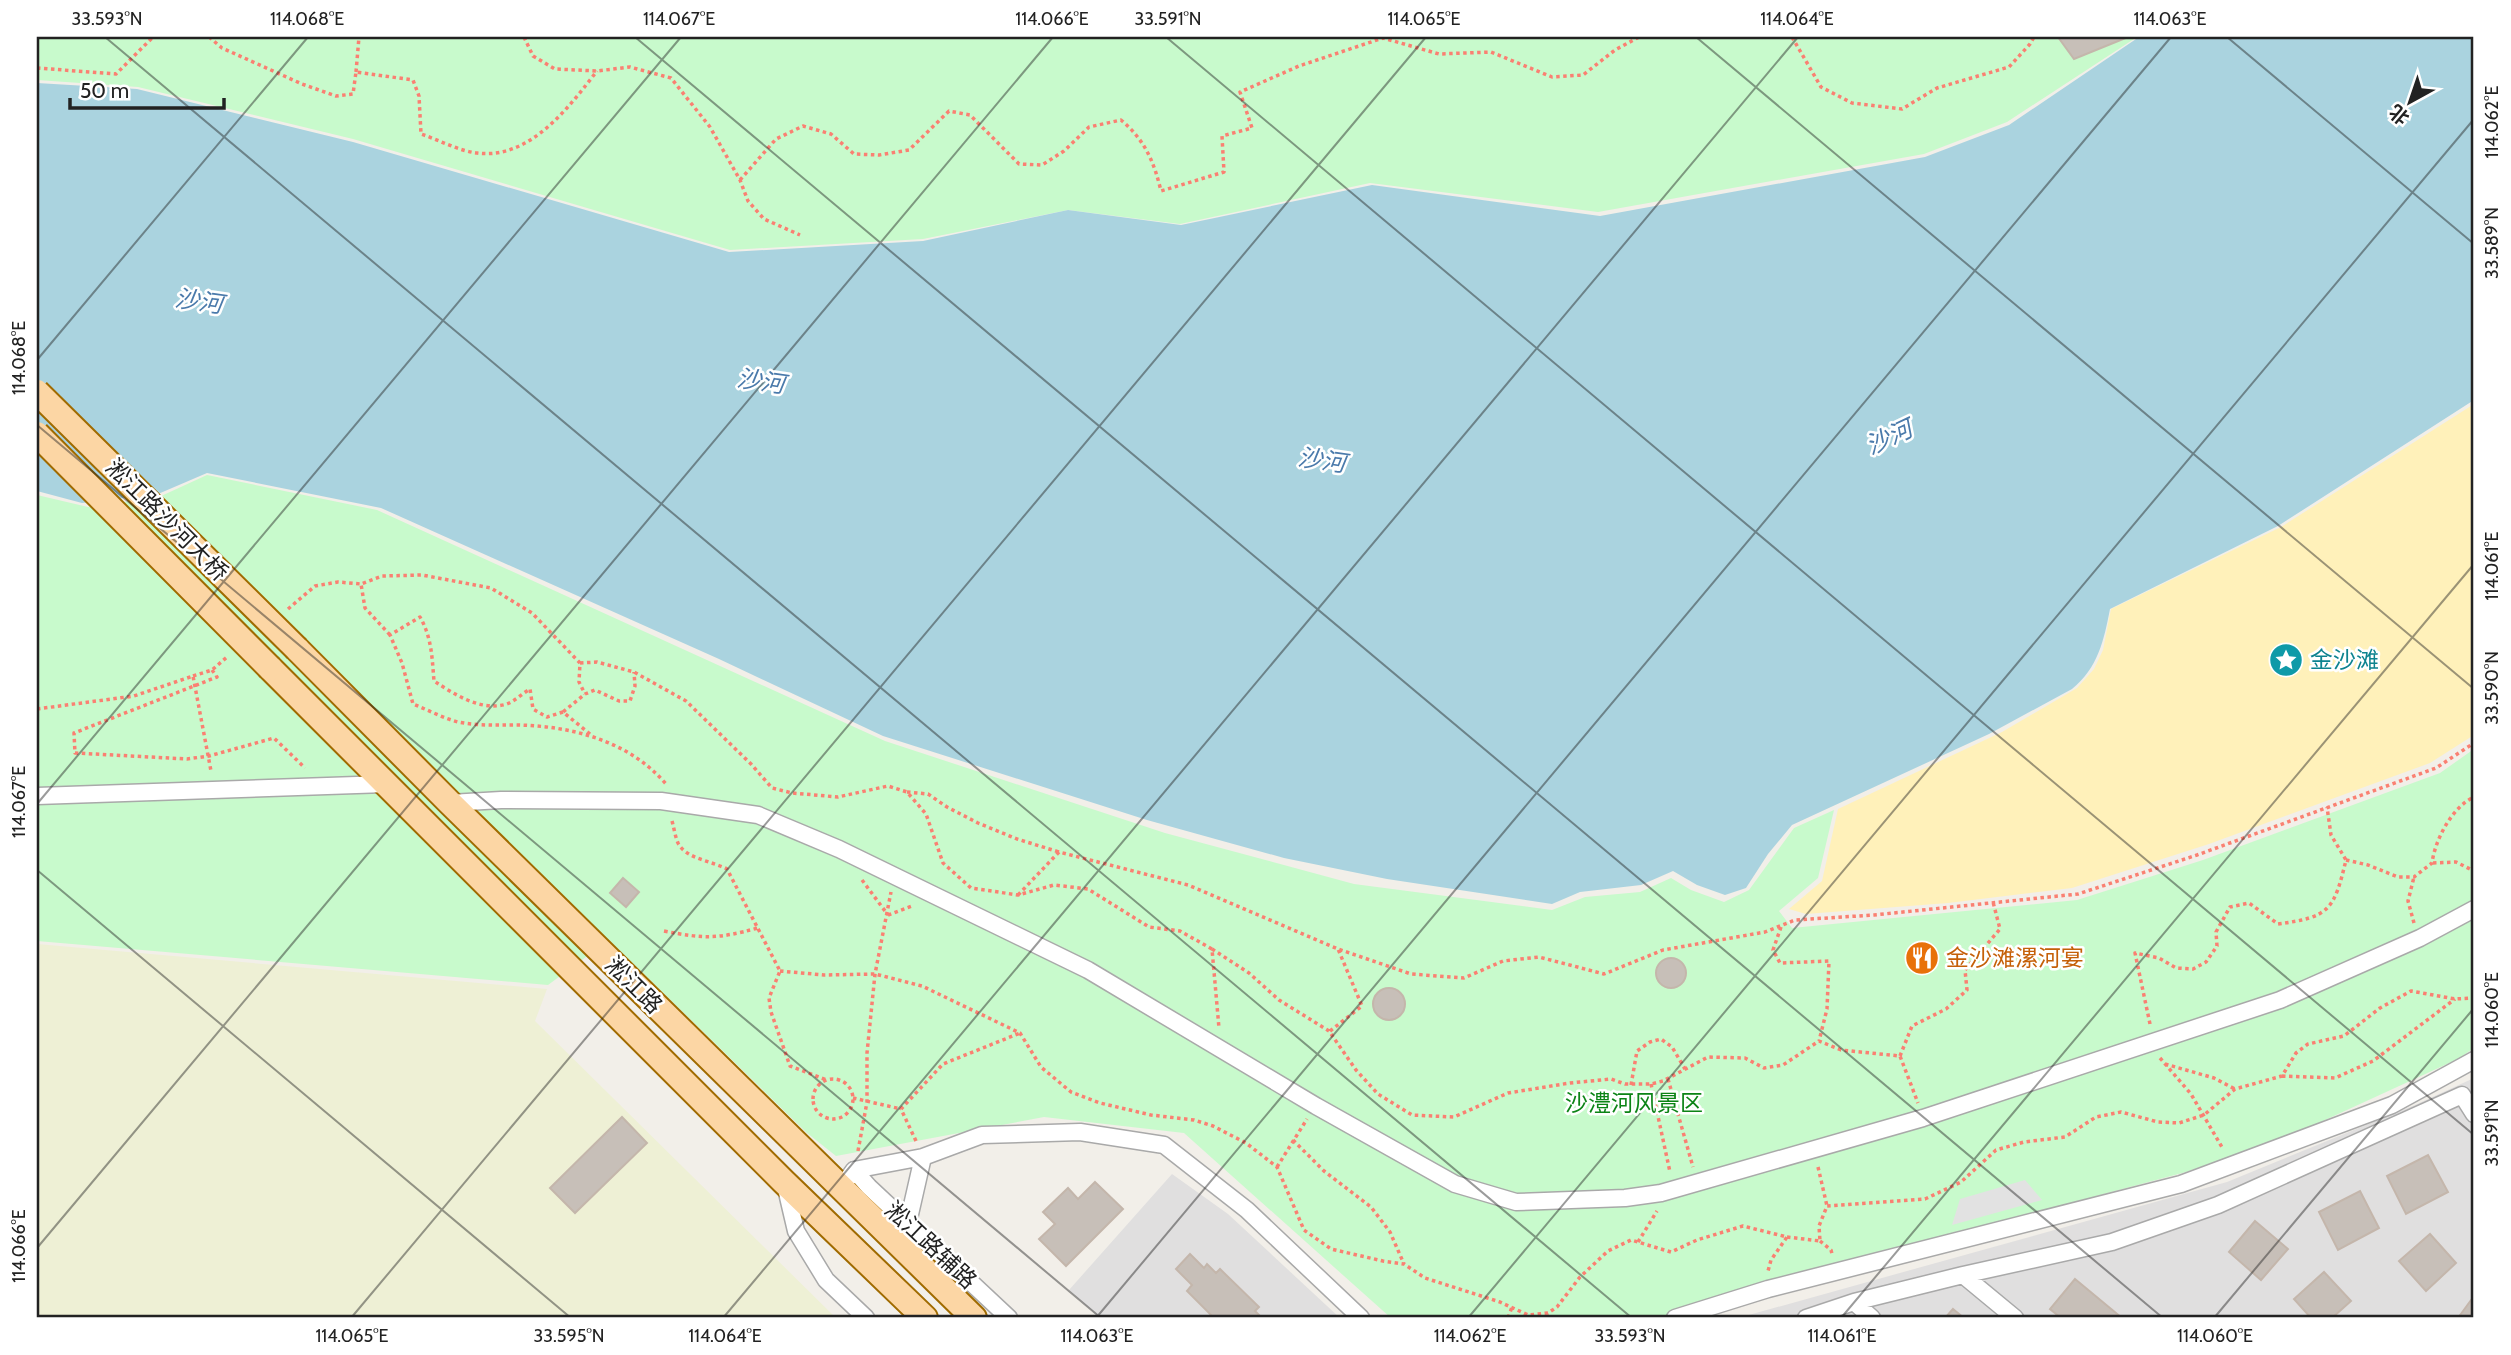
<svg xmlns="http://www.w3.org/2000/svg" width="2511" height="1355" font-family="Cabin,'Noto Sans SC',sans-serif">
	<rect width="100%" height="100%" fill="#f2efe9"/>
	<path fill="#e0dfdf" d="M2474,1078V1318H1738L2227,1182L2415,1105Z
		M1172,1174L1228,1214L1340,1318H1100L1069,1290Z"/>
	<path fill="#eef0d5" d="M37,944L547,989L535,1021L836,1318H37Z"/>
	<path fill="#fff1ba" d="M2474,404V735L2430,763L2209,844L2072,888L1948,903L1806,914L1789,909L1822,881L1838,809L2002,732L2077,688L2094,669L2103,650L2111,609L2281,527Z"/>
	<path fill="#c8facc" d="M37,37H2137L2007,122L1924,154L1598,212L1370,183L1180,224L1068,210L923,239L730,250L353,139L138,87L37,80Z
		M207,475L377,510L885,741L1165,833L1354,884L1552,910L1585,897L1640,892L1671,878L1691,890L1724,902L1749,890L1794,828L1834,810L1818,878L1779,911L1792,928L2077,900L2203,860L2440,773L2474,749V1048L2458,1059L2299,1132L2186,1172L1709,1300L1661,1318H1391L1184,1133L1044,1117L836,1156L807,1133L609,940L548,985L37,941V495L88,507L159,497Z"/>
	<path fill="#e2e2e2" d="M2025,1180L2042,1200L1952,1225L1960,1199Z"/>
	<path fill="#aad3df" d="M2139,37H2474V400L2278,526L2110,609C2104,640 2098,668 2072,689L1989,734L1792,825L1768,854L1746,888L1725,895L1697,885L1673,871L1641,885L1580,892L1552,904L1387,879L1284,858L1147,820L883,736L719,659L381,508L207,473L158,494L82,503L37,491V83L137,89L353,142L729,252L923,241L1068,210L1181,225L1372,185L1600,216L1925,157L2009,125Z"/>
	<path fill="#c7bfb8" stroke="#c4b6ab" stroke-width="2" d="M2058,37H2128L2074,59Z
		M623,878L639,892L626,907L610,893Z
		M1656 973a15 15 0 1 1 30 0a15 15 0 1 1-30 0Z
		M1373 1004a16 16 0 1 1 32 0a16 16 0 1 1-32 0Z
		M622,1117L647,1143L575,1213L550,1188Z
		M2428,1155L2448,1192L2406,1214L2387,1176Z
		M1095,1182L1123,1209L1066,1266L1039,1239L1055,1224L1043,1212L1068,1188L1078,1199Z
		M2360,1191L2379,1228L2338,1250L2319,1212Z
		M2255,1221L2288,1249L2261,1280L2229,1252Z
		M2430,1234L2456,1263L2426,1291L2399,1261Z
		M1190,1254L1204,1268L1207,1264L1216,1273L1220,1269L1259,1307L1255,1311L1262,1318H1214L1187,1291L1192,1285L1176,1269Z
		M2324,1272L2351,1301L2332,1318H2311L2294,1299Z
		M2075,1279L2122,1318H2061L2050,1309Z
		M2474,1296V1318H2458Z
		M1953,1309L1964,1318H1945Z"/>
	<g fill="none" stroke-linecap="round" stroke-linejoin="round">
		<g stroke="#a9a9a9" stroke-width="19">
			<path id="minor" d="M37,796L386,784
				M450,803L501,800L661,801L758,815L839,849L1088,970L1316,1106L1455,1184L1516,1202L1625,1198L1661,1193L1923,1118L2280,1000L2420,938L2474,909
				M854,1170L869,1187L1009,1318
				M785,1184L796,1231L826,1280L866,1318
				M841,1188L854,1170L923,1157L982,1135L1080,1132L1164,1145L1247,1210L1361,1318
				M904,1228L908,1223L923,1157
				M1963,1275L2112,1242L2218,1205L2462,1095L2474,1114
				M1854,1302L1963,1275L2015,1318
				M1675,1318L1768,1289L2181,1184L2392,1105L2474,1060
				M1806,1318L1854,1302L1872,1318"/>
		</g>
		<g stroke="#a06b00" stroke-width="28">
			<path id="primary" d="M297,649L450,803L974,1318
				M270,668L784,1182L925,1318"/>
		</g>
		<path stroke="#fa8072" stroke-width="3.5" stroke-dasharray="3.5 3.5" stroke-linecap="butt" d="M209,37L222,48L302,84L336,96L353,94L356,72L413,80L419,96L421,134C439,140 459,151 477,153C530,160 569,107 597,71
			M524,37L533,56L555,69L597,71L630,67L671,78L710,127L740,180L748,201L764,219L800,235
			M1792,37L1821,87L1852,103L1902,109L1937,88L2009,67L2030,44L2034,37
			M37,68L116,74L153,37
			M356,72L359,37
			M740,180L776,139L803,126L831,134L854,154L879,155L909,150L949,111L970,115L1019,164L1042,165L1064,151L1089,127L1121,120C1145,140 1154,162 1161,191L1224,172L1222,136L1252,128L1240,92L1299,66L1383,38L1439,54L1491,52L1552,77L1583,75L1615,50L1639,37
			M288,609L315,586L338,582L361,584
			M390,635L365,608L361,584L382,576L422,575L491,588L532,613L580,663L579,682L585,694
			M580,663L597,662L634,672L686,701L751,764L772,788L792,793L838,797L888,786L907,792L926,814L943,863L971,888L1018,895L1054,885L1088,889L1149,927L1180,931L1212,949L1219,1028
			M212,670L217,677L74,733L75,753L187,759L209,756L274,738L305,768
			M193,676L212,670L227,657
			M37,709L134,696L193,676L211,771
			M563,712L547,717L533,709L530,689C523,693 515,701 507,704C481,712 454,694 434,681C432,658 432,638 420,617L390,635L402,663L413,704C428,710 443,718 458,722C478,726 497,725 517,725C572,726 629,741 666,784
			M590,734L563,712L585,694L595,690L619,701H630L635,686L634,672
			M907,792L928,794L947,807L978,823L1017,839L1059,852
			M672,821C674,828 675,836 678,843C686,859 712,861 727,869L780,971L769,998L771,1012L790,1066L827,1080
			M2346,860L2368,865L2398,877H2414L2432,863C2435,840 2452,807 2474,797
			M2433,863L2456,862L2474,871
			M862,880L888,915
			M1018,895L1059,852L1188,885L1338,949L1411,974L1464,978L1503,961L1539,957L1604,974L1663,950L1765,932L1795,920L1874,915L2078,894L2197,855L2436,768L2474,743
			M888,915L912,906
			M2414,923L2408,901L2414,877
			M1781,927L1773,950L1780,963L1829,961L1827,1009L1819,1041
			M664,931C705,939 717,939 758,928
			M1212,949L1249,973L1279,1000L1329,1031L1356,1070L1378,1094L1412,1115L1454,1117L1508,1093L1570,1083L1611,1079L1625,1084H1651L1663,1081L1708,1057L1745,1058L1764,1068L1783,1065L1819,1041L1841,1050L1900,1056L1918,1103
			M780,971L824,975L875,974L922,986L1020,1033L1041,1067L1071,1092L1100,1103L1151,1115L1194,1120L1213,1126L1246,1143L1277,1167L1304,1230L1331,1249L1383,1261L1404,1264L1425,1278L1500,1302L1528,1315L1548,1313L1557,1307L1580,1277L1608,1251L1631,1240L1671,1252L1697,1240L1743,1226L1787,1237L1771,1260L1768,1271
			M2150,1024L2135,953L2159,958L2176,968L2193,969L2206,962L2217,946L2216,932L2230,907L2249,903L2278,924C2330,917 2334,910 2346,860L2331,835L2327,807
			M1330,1031L1362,1006L1338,949
			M1900,1056L1912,1026L1946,1009L1967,990L1965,970L2000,929L1993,902
			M2160,1058L2191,1094L2223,1149
			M2165,1064L2214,1078L2235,1089
			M2282,1076L2335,1078L2373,1061L2455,999
			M1668,1079L1693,1167
			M813 1099a20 20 0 1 1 40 0a20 20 0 1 1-40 0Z
			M1651,1084L1670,1172
			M1631,1085L1637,1051L1650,1042L1661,1039L1672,1047L1685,1069
			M853,1098L901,1109
			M1293,1140L1324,1171L1371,1207L1390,1232L1404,1264
			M916,1141L901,1109L943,1064L1020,1033
			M858,1151L867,1102V1053L875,974L891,892
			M1277,1167L1307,1119
			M1818,1167L1827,1206
			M1787,1237L1820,1241L1819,1226L1827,1206L1925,1199L1961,1182L1996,1150L2024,1142L2065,1137L2096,1117L2121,1112L2158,1122L2179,1123L2204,1115L2235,1089L2282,1076L2296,1053L2308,1044L2344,1036L2380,1008L2411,991L2455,999L2474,998
			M1820,1241L1831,1250L1832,1254
			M1638,1242L1657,1211
			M1508,1318L1512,1307"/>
		<use href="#minor" stroke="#fff" stroke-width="16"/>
		<use href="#primary" stroke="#fcd6a4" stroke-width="24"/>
		<g stroke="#a06b00" stroke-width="28" stroke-linecap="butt">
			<path id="primary-bridge" d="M37,392L297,649
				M37,434L270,668"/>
		</g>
		<use href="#primary-bridge" stroke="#fcd6a4" stroke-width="24"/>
	</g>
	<path fill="none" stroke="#222" stroke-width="2" stroke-opacity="0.45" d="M105,37L1632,1318M635,37L2163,1318M1166,37L2474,1135M1696,37L2474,689M2227,37L2474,244M37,360L308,37M37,425L1101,1318M37,804L681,37M37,870L571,1318M37,1248L1053,37M37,1315L40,1318M351,1318L1426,37M723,1318L1798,37M1096,1318L2171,37M1468,1318L2474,119M1841,1318L2474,564M2214,1318L2474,1008"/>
	<defs>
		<g id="sight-disc" transform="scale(1.75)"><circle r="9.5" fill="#0f9aa8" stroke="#fff"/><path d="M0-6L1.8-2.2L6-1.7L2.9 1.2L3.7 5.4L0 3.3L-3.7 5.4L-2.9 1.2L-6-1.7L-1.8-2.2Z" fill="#fff"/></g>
		<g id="restaurant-disc" transform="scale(1.75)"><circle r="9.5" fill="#e8710a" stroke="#fff"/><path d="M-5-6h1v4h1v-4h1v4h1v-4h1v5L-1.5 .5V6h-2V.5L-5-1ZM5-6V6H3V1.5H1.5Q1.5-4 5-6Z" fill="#fff"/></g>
	</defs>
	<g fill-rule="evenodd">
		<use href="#sight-disc" x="2286" y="660"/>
		<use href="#restaurant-disc" x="1922" y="958"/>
	</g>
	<g text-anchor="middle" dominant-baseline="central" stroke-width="5" stroke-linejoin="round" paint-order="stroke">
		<g font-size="23" fill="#222" stroke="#fff">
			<text transform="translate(167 520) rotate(45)">淞江路沙河大桥</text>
			<text transform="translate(634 985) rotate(45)">淞江路</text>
			<text transform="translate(931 1245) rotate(43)">淞江路辅路</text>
		</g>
		<g font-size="23" fill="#0d838f" stroke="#fff" text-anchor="start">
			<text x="2310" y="660">金沙滩</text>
		</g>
		<g font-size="23" fill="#c56008" stroke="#fff" text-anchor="start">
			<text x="1946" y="958">金沙滩漯河宴</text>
		</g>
		<g font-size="23" fill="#0c8416" stroke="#fff">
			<text x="1634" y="1103">沙澧河风景区</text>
		</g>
		<g font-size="24" font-style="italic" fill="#4a7aab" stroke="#fff">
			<text transform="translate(199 301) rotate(8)">沙河</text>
			<text transform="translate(761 381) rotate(8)">沙河</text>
			<text transform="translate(1889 437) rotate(-25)">沙河</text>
			<text transform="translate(1322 460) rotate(8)">沙河</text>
		</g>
	</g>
	<rect width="2511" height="1355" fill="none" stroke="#ffffff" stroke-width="77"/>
	<g transform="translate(2410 102) rotate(220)" stroke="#ffffff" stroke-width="5" paint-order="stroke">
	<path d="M0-5L12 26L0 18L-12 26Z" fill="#222222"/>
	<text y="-10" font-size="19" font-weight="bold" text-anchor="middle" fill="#222222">北</text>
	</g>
	<path d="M70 98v10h154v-10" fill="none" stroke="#222222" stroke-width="3.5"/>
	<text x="80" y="98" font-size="21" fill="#222222" stroke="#ffffff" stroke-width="5" paint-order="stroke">50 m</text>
	<rect x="38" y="38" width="2434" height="1278" fill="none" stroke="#222" stroke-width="2.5"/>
	<g font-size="18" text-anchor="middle" fill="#222">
		<text x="107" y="25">33.593°N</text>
		<text x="307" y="25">114.068°E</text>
		<text x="679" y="25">114.067°E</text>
		<text x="1052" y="25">114.066°E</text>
		<text x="1168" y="25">33.591°N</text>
		<text x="1424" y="25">114.065°E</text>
		<text x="1797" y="25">114.064°E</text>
		<text x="2170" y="25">114.063°E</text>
		<text transform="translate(2492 122) rotate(-90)" y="6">114.062°E</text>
		<text transform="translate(2492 243) rotate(-90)" y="6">33.589°N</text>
		<text transform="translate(19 358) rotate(-90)" y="6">114.068°E</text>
		<text transform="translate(2492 566) rotate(-90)" y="6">114.061°E</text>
		<text transform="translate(2492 688) rotate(-90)" y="6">33.590°N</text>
		<text transform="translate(19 802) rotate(-90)" y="6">114.067°E</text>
		<text transform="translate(2492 1010) rotate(-90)" y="6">114.060°E</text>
		<text transform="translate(2492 1133) rotate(-90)" y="6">33.591°N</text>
		<text transform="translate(19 1246) rotate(-90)" y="6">114.066°E</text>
		<text x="352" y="1342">114.065°E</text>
		<text x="569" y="1342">33.595°N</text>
		<text x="725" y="1342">114.064°E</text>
		<text x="1097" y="1342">114.063°E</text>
		<text x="1470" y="1342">114.062°E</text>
		<text x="1630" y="1342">33.593°N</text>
		<text x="1842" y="1342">114.061°E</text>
		<text x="2215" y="1342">114.060°E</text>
	</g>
</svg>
